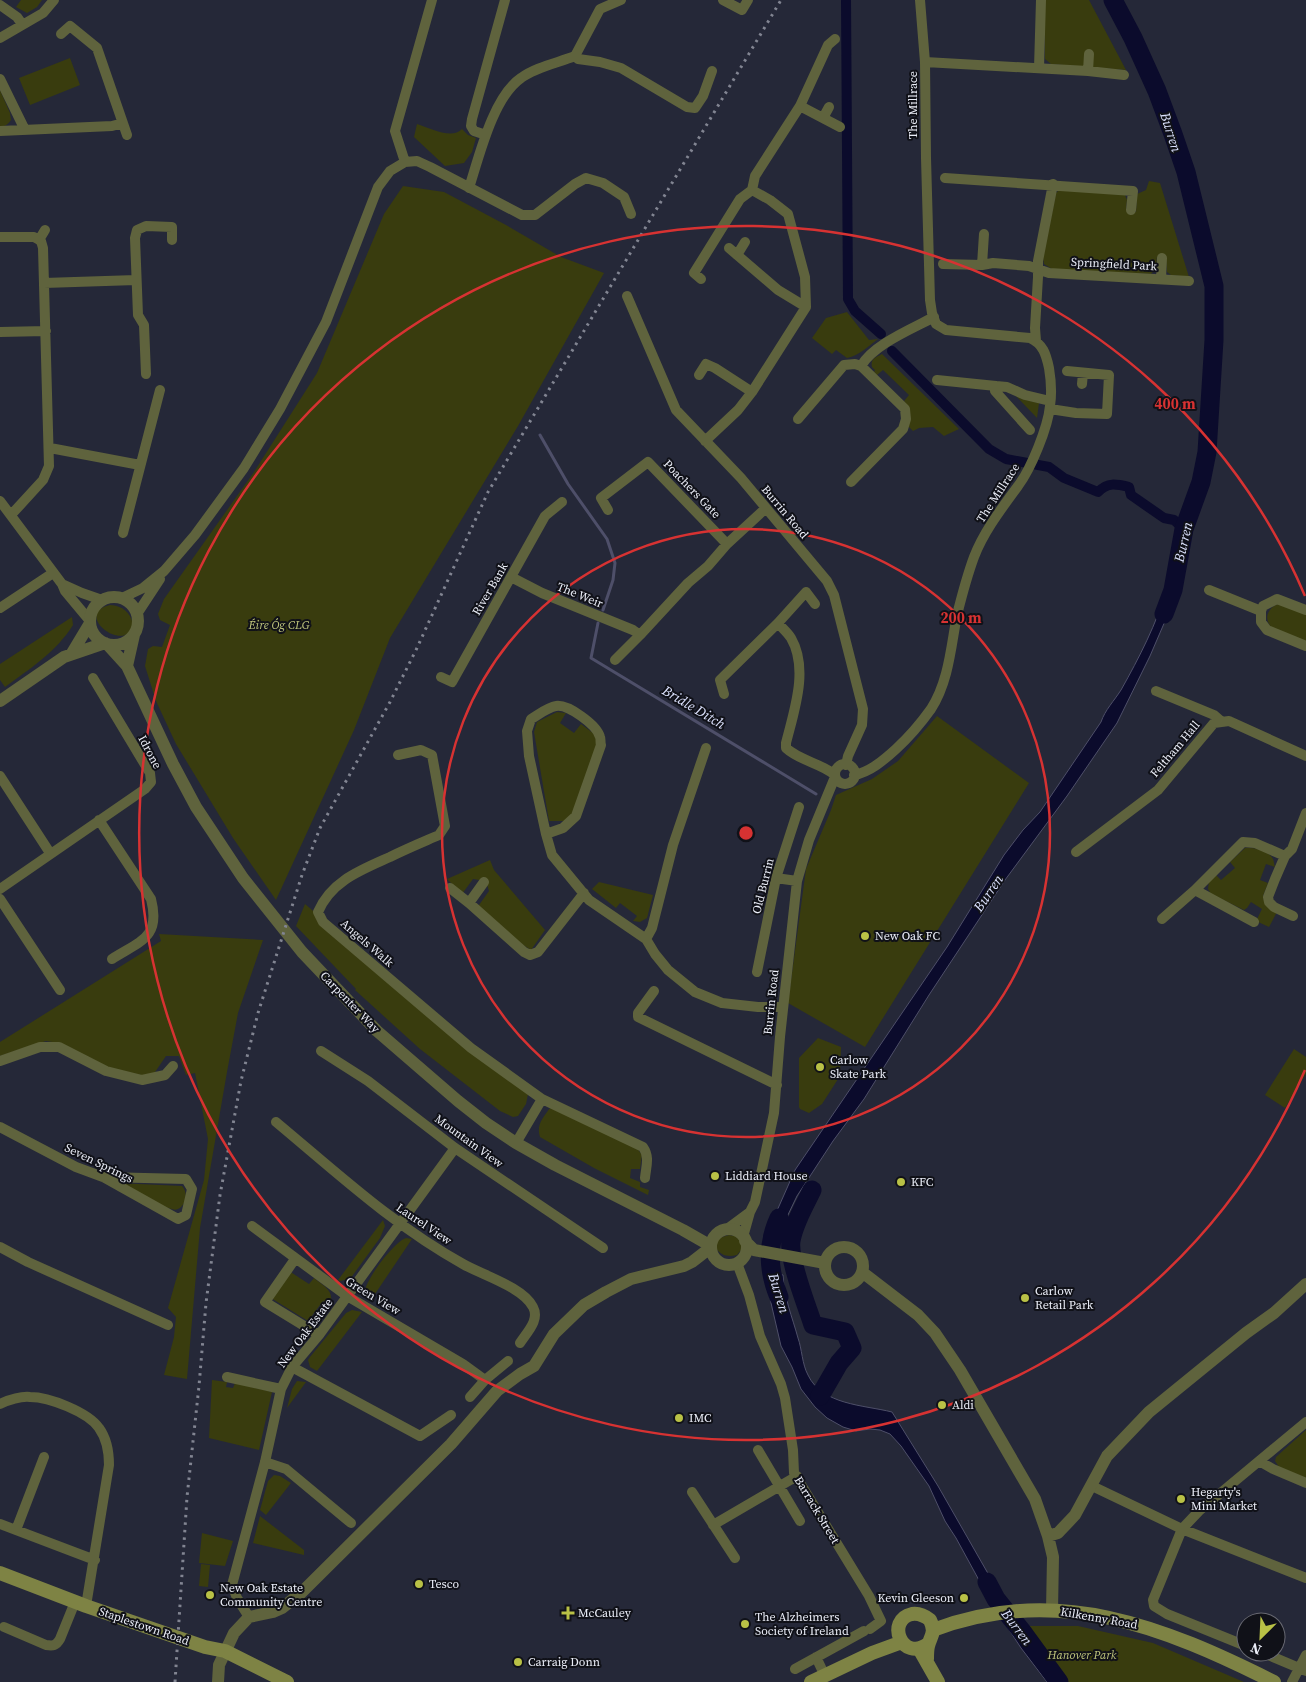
<svg xmlns="http://www.w3.org/2000/svg" width="1306" height="1682" font-family="'Source Serif 4',serif">
	<rect width="100%" height="100%" fill="#252838"/>
	<path fill="#393c0e" d="M21,0H42L37,7L27,13L16,7Z
		M1045,0H1089L1126,70L1051,64L1045,59Z
		M70,58L80,85L30,105L19,78Z
		M0,90L10,113L11,120C8,124 6,126 0,127Z
		M417,124C430,128 452,140 462,129L468,135L476,138L472,152L464,163L445,166L414,137Z
		M1149,181L1160,183L1189,277L1171,275L1167,272L1166,257H1157C1156,264 1157,269 1151,274L1052,269L1044,264L1043,258L1056,193L1060,189L1125,195L1127,200L1126,210L1136,212L1137,194L1146,190Z
		M403,186L444,192L506,225L561,257L604,273L518,426L390,638L354,730L276,900L233,838L176,744L156,701L145,666L148,649L153,646L162,647L170,625L160,620L158,614L164,599L254,472L317,373L384,214Z
		M847,312L869,340L878,339C867,347 860,355 847,358L836,350L832,354L812,338L826,318Z
		M882,354L959,429L944,436L933,427L919,428L913,431L908,426L909,408L904,401L909,395L883,370L877,375L874,372L875,370L872,367C870,359 876,357 882,354Z
		M1014,394L1022,399L1039,403L1037,418Z
		M1278,604L1306,614V643L1272,628C1264,620 1266,609 1278,604Z
		M110,605C123,606 130,612 133,624C127,656 71,614 110,605Z
		M72,617L73,625C56,652 31,668 5,687L0,680V664Z
		M557,712L566,713L560,723L574,733L581,724L597,736L598,742L573,816L564,821H549L534,732L537,722Z
		M937,716L1029,783L865,1047L788,1003L806,869L831,810L836,795L872,779L898,761Z
		M1245,848C1253,847 1269,851 1273,859C1274,861 1274,865 1275,867L1266,864L1260,880L1268,883L1263,896L1265,904L1277,912L1269,927L1256,921L1262,909L1251,902L1247,908L1244,910L1211,894L1208,889L1209,881L1216,875L1221,880L1235,868L1230,862Z
		M490,860L494,870L545,930L531,950L523,945L479,909V905L489,891L486,881L473,879L462,894L447,879Z
		M599,882L653,895L647,918L640,922L633,921L637,916L620,903L616,908L592,889Z
		M305,904L528,1094L526,1104L518,1116L513,1117L500,1111L420,1049L355,990L356,989L296,926Z
		M159,934L263,940L238,1013L227,1072L200,1228L187,1379L164,1375L174,1337L176,1317L168,1308L204,1180L208,1139L195,1073L186,1075L179,1056H166L153,1075L145,1076L106,1067L59,1043L46,1041L0,1056V1042L161,941Z
		M818,1038L841,1047L840,1076L822,1104L809,1113L800,1109L799,1107V1058Z
		M1294,1049L1306,1057V1074L1285,1108L1265,1095Z
		M551,1108L637,1148L642,1155L640,1169H631L630,1178L640,1182V1187L649,1190L648,1195L594,1168L540,1137C536,1125 543,1118 549,1109Z
		M117,1183L182,1186C188,1192 187,1204 178,1209C174,1211 169,1208 165,1207Z
		M383,1220L385,1226L380,1238L350,1279L340,1281L338,1280Z
		M729,1235L735,1236L741,1241L742,1249L737,1255C728,1257 721,1256 716,1248L717,1242L719,1238Z
		M406,1238L412,1239L371,1300L365,1292C365,1280 394,1242 406,1238Z
		M289,1271L309,1284L314,1278C324,1286 335,1291 330,1305L323,1301L308,1321L271,1298Z
		M352,1310L362,1312L317,1371L310,1367L308,1360L310,1357L346,1313Z
		M212,1380L227,1382L226,1387L233,1388L235,1383L272,1392L259,1450L209,1438Z
		M297,1381L306,1382L287,1408L292,1389Z
		M1306,1430V1478L1279,1467L1275,1461L1276,1457Z
		M274,1475L280,1476L291,1483L266,1515L260,1510L268,1481Z
		M260,1516L304,1550V1555L253,1543Z
		M202,1533L233,1541L225,1566L199,1563Z
		M201,1564L210,1565L208,1587L199,1586Z
		M1027,1626H1078L1153,1643L1244,1682H1062Z"/>
	<path fill="#0b0b2c" stroke="#4e4f69" d="M1167,588L1178,591L1150,656L1117,723L1067,796L1005,880L929,995L864,1099L833,1141L797,1196L785,1221L778,1241L767,1239L768,1231L795,1170L947,947L1004,855L1023,830L1040,812L1101,722C1105,710 1114,701 1121,690C1139,658 1157,623 1167,588Z
		M767,1271L783,1275C784,1298 792,1316 798,1338C802,1349 802,1364 808,1375C822,1405 864,1405 892,1412L938,1486L994,1584L997,1591L1006,1603L992,1604L956,1538L945,1521L929,1486L901,1446L890,1434L880,1430L870,1429L856,1431L843,1427L827,1418L815,1407L801,1389L792,1367L781,1346L771,1303Z
		M1022,1625L1027,1626L1062,1682H1047L1021,1648L1008,1628Z"/>
	<g fill="none" stroke-linecap="round" stroke-linejoin="round">
		<path stroke="#4e4f69" stroke-width="3" d="M540,435L568,484L607,539L615,563L613,580L603,610
			M598,623L591,658L816,794"/>
		<path stroke="#0b0b2c" stroke-width="10" d="M846,0L848,299L855,311L881,334
			M892,351L989,449L1006,459L1049,467L1064,478L1098,492C1108,482 1116,484 1129,487L1131,495L1164,518L1174,520L1184,529"/>
		<path stroke="#0b0b2c" stroke-width="19" d="M1113,0L1133,38L1157,91L1173,134L1186,172L1214,286V340L1207,452L1201,482L1184,529L1173,590L1164,614
			M812,1190C804,1207 794,1223 791,1241C788,1259 807,1306 813,1325L845,1332L852,1348L839,1363L820,1396
			M779,1297C768,1271 767,1244 779,1218
			M987,1582L996,1599L1024,1634L1059,1682"/>
		<path stroke="#5f633d" stroke-width="10" d="M723,0L742,10L748,0
			M0,5L17,17L22,24
			M61,34L70,26L97,48L127,135
			M0,38L43,13L54,0
			M835,39L828,45L800,106L840,127
			M575,56L578,59L600,62L621,68L687,107L695,108L703,96L712,71
			M925,62L1088,71L1124,75
			M1039,68L1041,0
			M1088,71L1089,54
			M0,79L25,130
			M823,118L829,107
			M0,131L112,126L123,123
			M486,135L474,131L471,126L472,119L505,0
			M405,162L417,161L430,167L522,215H535L575,184L586,178L603,183L624,197L631,214
			M945,178L1133,191L1131,210
			M469,188C479,157 493,97 521,78C536,67 557,63 575,56L600,9L621,0
			M0,237H34L41,241L43,248L49,466L43,480L11,515
			M39,240L45,230
			M729,248L778,290L806,307
			M737,255L745,242
			M943,264L982,265L993,263L1029,266L1049,273L1189,281
			M982,265L984,234
			M701,279L694,273L740,199L752,190L755,176L800,106
			M1161,279L1162,258
			M44,283L136,280
			M627,296L676,410L741,478L827,581L834,595L863,709L862,725L848,756L846,765
			M0,332L46,331
			M1036,341L1035,328L1038,277V261L1053,184
			M861,366C874,344 912,329 934,317
			M146,374L144,325L138,315L135,238L137,230L146,226L172,227V240
			M699,375L706,364L715,368L752,392
			M937,380L996,386
			M1082,384L1083,373
			M1050,409L1076,413L1107,414L1109,375L1067,371
			M798,419L844,365L855,364L861,366L905,409L906,419L903,429L851,482
			M1030,430L995,391L996,386L1007,387L1025,395L1050,401
			M705,441L738,410L752,392L806,307L805,277L788,214L770,200L752,190
			M50,448L140,465
			M0,501L62,584L65,591L90,621
			M608,510L601,498L648,462L727,544
			M123,533L160,390
			M511,577L542,593L633,630L640,635
			M62,584L82,593L102,600
			M1209,590L1261,611V622L1267,630L1306,646
			M122,598L143,588L164,571L195,535L244,468L280,409L326,322L378,187L390,171L405,162L395,131L432,0
			M0,608L53,573
			M1261,611L1263,606L1277,599L1306,610
			M137,614L160,579
			M778,623C782,628 788,633 791,638C809,669 794,711 786,743V748C800,761 821,763 835,775
			M615,660L640,635L688,583L708,566L727,544L766,508
			M441,677L452,682L545,516L562,502
			M1156,691L1214,715L1222,722
			M724,694L720,680L778,623L806,592L815,604
			M398,755L421,750L432,755L445,826L439,835C423,842 406,849 390,857C361,870 331,881 318,912L323,922L471,1048L542,1099L643,1147C650,1157 646,1167 645,1178
			M835 774a10 10 0 1 1 20 0a10 10 0 1 1-20 0Z
			M854,775C870,772 884,760 896,749C908,738 921,723 931,709C949,681 951,646 957,615C962,595 967,576 974,557C984,531 1002,508 1018,486C1031,469 1048,427 1050,406C1052,393 1051,380 1049,368C1046,354 1043,344 1030,338L946,330L936,324L932,313L930,300L926,158L925,62L920,0
			M0,776L50,853
			M99,820L151,899C161,938 140,941 112,959
			M546,834L563,828L576,816L601,745C600,742 601,739 600,737C597,725 568,704 556,706C548,707 538,715 531,719L527,731L529,756L546,834L552,855L589,900L646,939L655,954L668,970L695,992L722,1003L758,1007H783
			M1076,852L1158,790L1214,723L1229,721L1306,756
			M776,878L797,881
			M450,888L469,903L524,952L530,955L538,952L584,893
			M0,889L145,789L151,782L150,773L93,678
			M0,899L60,990
			M469,903L484,882
			M1293,916L1274,907L1269,902L1268,897L1275,879L1285,856L1292,849L1306,813
			M1162,919L1195,890
			M1254,922L1195,890L1243,842L1255,843L1285,856
			M646,939L652,928L673,845L706,748
			M757,972L776,878L799,807
			M654,991L638,1013V1017L777,1085
			M321,1051L368,1081L455,1148L603,1248
			M0,1061L40,1047H59L106,1071L142,1080L165,1075L173,1066
			M276,1122C336,1172 394,1226 463,1264C482,1275 523,1287 533,1307C540,1320 527,1332 520,1343
			M0,1127L76,1167L103,1177L178,1219L186,1215L192,1189L186,1179L103,1177
			M516,1143L542,1099
			M252,1226L347,1296L463,1364L485,1380L470,1397
			M727,1229L750,1212
			M743,1237L750,1212L755,1202L774,1113L780,1037L797,881L809,840L835,777
			M0,1247L28,1262L168,1325
			M295,1259L265,1302L319,1335
			M737,1263L749,1295L760,1336L781,1384L785,1398L793,1450L794,1473L869,1596L881,1621L870,1629
			M292,1367L420,1436L451,1415
			M227,1377L281,1389
			M485,1380L508,1361
			M0,1404C9,1400 20,1396 30,1397C49,1397 88,1412 99,1428C107,1439 109,1452 109,1465L86,1606
			M758,1450L800,1521
			M1259,1461L1273,1469L1306,1483
			M265,1462L286,1469L351,1523
			M1092,1486L1182,1529L1306,1578
			M692,1492L735,1558
			M0,1524L95,1560
			M713,1525L797,1476
			M16,1530L44,1457
			M249,1617L237,1598L232,1585L265,1462L281,1389L292,1367L319,1335L455,1148
			M4,1627L46,1645C53,1646 56,1646 60,1639L75,1602
			M1246,1646L1167,1614L1154,1606L1153,1600L1182,1529L1199,1511L1306,1422
			M1261,1652L1306,1671
			M816,1657L825,1676
			M795,1669L864,1631
			M1292,1682L1306,1655"/>
		<path stroke="#5f633d" stroke-width="12" d="M90 621a24 24 0 1 1 48 0a24 24 0 1 1-48 0Z
			M107,644L127,666L173,764L196,807L243,878L302,952L377,1031L458,1101L486,1123L516,1143L555,1165L683,1230L711,1246
			M72,653L90,623
			M127,666L134,635
			M0,701L64,657L105,643
			M711 1247a18 18 0 1 1 36 0a18 18 0 1 1-36 0Z
			M745,1241L754,1250L825,1263
			M825 1266a19 19 0 1 1 38 0a19 19 0 1 1-38 0Z
			M862,1272L918,1315L935,1333L960,1370L1035,1499L1048,1536L1053,1557L1052,1610
			M1048,1536L1058,1533L1075,1515L1107,1456L1149,1412L1246,1333L1274,1313L1306,1284
			M218,1682L219,1665L234,1633L249,1617L273,1612L282,1608L301,1593L451,1444L497,1391L520,1374L534,1366L554,1334L584,1305L606,1292L631,1279L684,1266L692,1262L710,1248"/>
		<path stroke="#7e8344" stroke-width="14" d="M0,1573L86,1606L205,1647L225,1651L287,1682
			M933,1630C1056,1583 1164,1627 1274,1682
			M921,1652L938,1682
			M927,1659C927,1655 927,1650 928,1646C931,1635 936,1633 930,1620C925,1616 919,1613 912,1614C885,1620 902,1663 928,1644
			M811,1682L872,1653L902,1642"/>
		<path stroke="#828592" stroke-width="3" stroke-dasharray="2.5 5" stroke-linecap="butt" d="M175,1682L187,1497L199,1386L206,1303L220,1195L241,1081L258,1013L302,875L320,828L390,702L417,648L488,492L781,0"/>
	</g>
	<g fill="none" stroke="#d73232" stroke-width="2.5">
		<circle cx="746" cy="833" r="304"/>
		<path d="M1305 1070A607 607 0 1 1 1305 596"/>
	</g>
	<g fill="#b9c146" stroke="#101118" stroke-width="2">
		<circle cx="865" cy="936" r="5"/>
		<circle cx="820" cy="1067" r="5"/>
		<circle cx="715" cy="1176" r="5"/>
		<circle cx="901" cy="1182" r="5"/>
		<circle cx="1025" cy="1298" r="5"/>
		<circle cx="942" cy="1405" r="5"/>
		<circle cx="679" cy="1418" r="5"/>
		<circle cx="1181" cy="1499" r="5"/>
		<circle cx="419" cy="1584" r="5"/>
		<circle cx="210" cy="1595" r="5"/>
		<circle cx="964" cy="1598" r="5"/>
		<path d="M565.5 1605.5h5v5h5v5h-5v5h-5v-5h-5v-5h5z"/>
		<circle cx="745" cy="1624" r="5"/>
		<circle cx="518" cy="1662" r="5"/>
	</g>
	<g text-anchor="middle" dominant-baseline="central" stroke-width="4" stroke-linejoin="round" paint-order="stroke">
		<g font-size="12" fill="#ebeef8" stroke="#101118">
			<text transform="translate(913 105) rotate(-90)">The Millrace</text>
			<text transform="translate(1114 264) rotate(3)">Springfield Park</text>
			<text transform="translate(692 489) rotate(46)">Poachers Gate</text>
			<text transform="translate(998 493) rotate(-57)">The Millrace</text>
			<text transform="translate(785 512) rotate(50)">Burrin Road</text>
			<text transform="translate(490 589) rotate(-60)">River Bank</text>
			<text transform="translate(580 595) rotate(22)">The Weir</text>
			<text transform="translate(1175 749) rotate(-50)">Feltham Hall</text>
			<text transform="translate(150 752) rotate(62)">Idrone</text>
			<text transform="translate(763 886) rotate(-76)">Old Burrin</text>
			<text transform="translate(367 943) rotate(41)">Angels Walk</text>
			<text transform="translate(350 1002) rotate(46)">Carpenter Way</text>
			<text transform="translate(771 1002) rotate(-84)">Burrin Road</text>
			<text transform="translate(469 1141) rotate(36)">Mountain View</text>
			<text transform="translate(99 1163) rotate(26)">Seven Springs</text>
			<text transform="translate(424 1224) rotate(34)">Laurel View</text>
			<text transform="translate(373 1296) rotate(31)">Green View</text>
			<text transform="translate(305 1333) rotate(-53)">New Oak Estate</text>
			<text transform="translate(817 1510) rotate(59)">Barrack Street</text>
			<text transform="translate(1099 1618) rotate(10)">Kilkenny Road</text>
			<text transform="translate(144 1626) rotate(19)">Staplestown Road</text>
		</g>
		<g font-size="12" font-style="italic" fill="#bfc57c" stroke="#101118">
			<text x="279" y="625">Éire Óg CLG</text>
			<text x="1082" y="1655">Hanover Park</text>
		</g>
		<g font-size="12" fill="#ebeef8" stroke="#101118" text-anchor="start">
			<text x="875" y="936">New Oak FC</text>
			<text x="830" y="1060">Carlow<tspan x="830" dy="14">Skate Park</tspan></text>
			<text x="725" y="1176">Liddiard House</text>
			<text x="911" y="1182">KFC</text>
			<text x="1035" y="1291">Carlow<tspan x="1035" dy="14">Retail Park</tspan></text>
			<text x="952" y="1405">Aldi</text>
			<text x="689" y="1418">IMC</text>
			<text x="1191" y="1492">Hegarty's<tspan x="1191" dy="14">Mini Market</tspan></text>
			<text x="429" y="1584">Tesco</text>
			<text x="220" y="1588">New Oak Estate<tspan x="220" dy="14">Community Centre</tspan></text>
			<text x="954" y="1598" text-anchor="end">Kevin Gleeson</text>
			<text x="578" y="1613">McCauley</text>
			<text x="755" y="1617">The Alzheimers<tspan x="755" dy="14">Society of Ireland</tspan></text>
			<text x="528" y="1662">Carraig Donn</text>
		</g>
		<g font-size="14" font-style="italic" fill="#dbe1fd" stroke="#101118">
			<text transform="translate(1171 132) rotate(72)">Burren</text>
			<text transform="translate(1183 542) rotate(-77)">Burren</text>
			<text transform="translate(694 707) rotate(31)">Bridle Ditch</text>
			<text transform="translate(988 893) rotate(-56)">Burren</text>
			<text transform="translate(779 1293) rotate(73)">Burren</text>
			<text transform="translate(1017 1627) rotate(53)">Burren</text>
		</g>
	</g>
	<circle cx="746" cy="833" r="8" fill="#d73232" stroke="#101118" stroke-width="2.5"/>
	<g font-size="15" text-anchor="middle" font-weight="bold" fill="#d73232" stroke="#101118" stroke-width="4" stroke-linejoin="round" paint-order="stroke">
		<text x="1175" y="409">400 m</text>
		<text x="961" y="623">200 m</text>
	</g>
	<g transform="translate(1261 1637) rotate(204)"><circle r="24" fill="#101118" stroke="#686972"/>
	<path d="M0-4L9 19L0 12L-9 19Z" fill="#b9c146"/>
	<text y="-8" font-size="14" font-weight="bold" text-anchor="middle" fill="#ebeef8">N</text>
	</g>
</svg>
